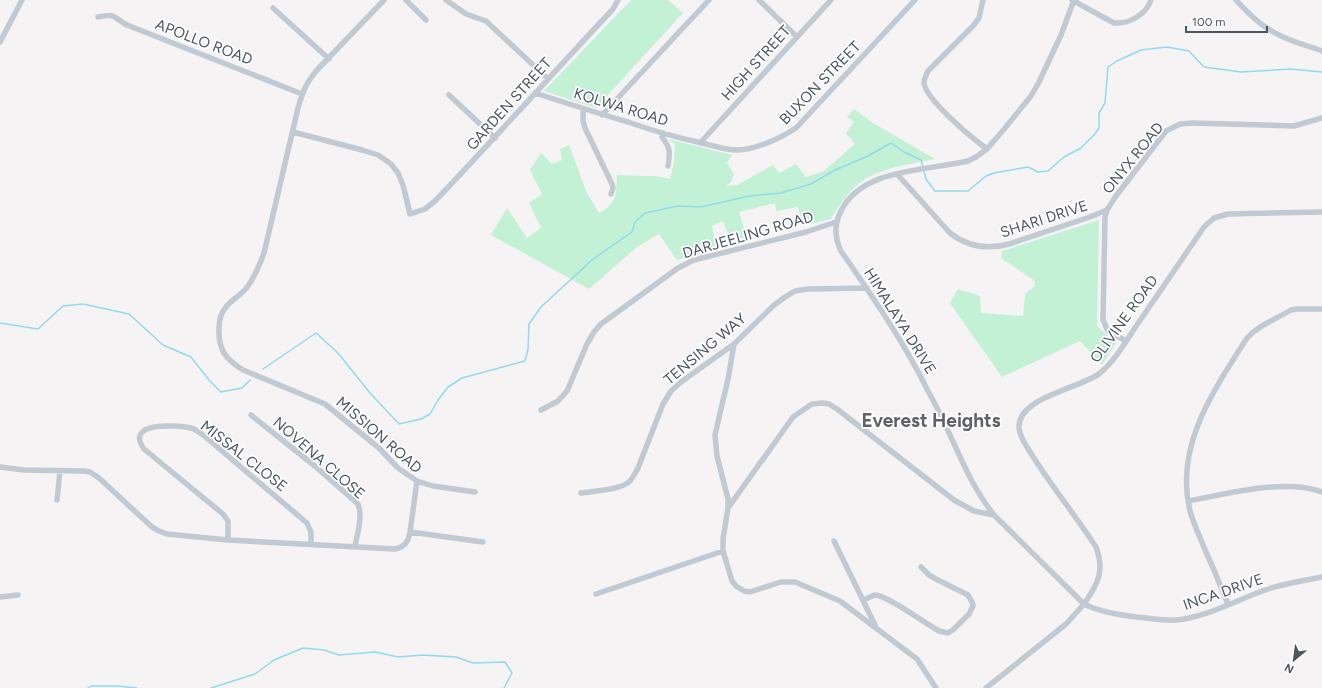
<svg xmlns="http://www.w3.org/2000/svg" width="1322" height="688" font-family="Figtree,sans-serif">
	<rect width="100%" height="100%" fill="#f5f3f3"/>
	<path fill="#c3f1d5" d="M631,0H668L683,13L596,108L544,91Z
		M854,109L873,123L935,159C915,163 894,166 875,174C855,182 841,201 831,219L803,226L798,207L776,211L775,203L739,212L748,241L732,245L723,221L712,226L716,248L677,260L659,234L637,247L589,289L491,235L507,208L527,238L541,228L529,203L542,194L530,170L541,153L552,164L562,160L560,149L569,145L586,191L599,213C618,203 616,194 617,175L655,176L670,179L674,162L675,144L668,139L732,155L727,163L734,174L731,182L726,186L737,185L773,165L779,173L796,164L806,177L824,171L855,144L846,133L854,122L847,117Z
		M1099,220L1097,326L1110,338L1117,342L1102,365L1080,341L1002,377L950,303L958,289L980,296L981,313L1023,316L1025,294L1034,287L1035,281L1001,258L1002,251Z"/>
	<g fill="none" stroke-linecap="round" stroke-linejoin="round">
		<path stroke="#90daee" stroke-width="1.5" d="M924,171L926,179L935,191H968L986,176L994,173L1028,167L1038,172L1048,171L1064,157L1081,148L1094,135L1099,128V113L1105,103L1108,67L1117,61L1141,50L1167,47L1189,51L1204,67L1241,72L1291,69L1322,72
			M0,323L38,329L63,306L83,304L129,314L163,345L191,357L209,380L221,392L242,388L250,380
			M263,369L316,333L338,353L370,393L399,424L421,419L430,414L438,400L448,387L462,378L525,361L528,349L529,324L541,307L593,259L632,232L635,222L645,213L678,206L701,207L749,196L781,193L811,184L835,170L868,156L891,143L904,152L921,160L923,167
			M88,688L91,686H117L137,688
			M211,688L255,674L274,660L303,648L324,650L339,655L375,652L398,657L423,655L456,657L473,663L505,662L512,673L504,688"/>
		<path stroke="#c1cad2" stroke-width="5.5" d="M406,0L426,20
			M446,0L466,14L486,21L547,78
			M759,0L796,36
			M983,0L979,18L973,26L928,71C926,75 924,79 924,83C926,100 972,138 987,149
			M1072,0L1114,23C1129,24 1146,15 1151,0
			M1236,0C1252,18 1269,33 1293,41C1303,45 1312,47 1322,51
			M273,8L329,59
			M98,17C117,13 112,17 127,25L302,94
			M0,42L22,0
			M535,93C566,103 597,113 628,122C651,130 674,137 698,142C711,145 724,150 737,150C755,150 781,138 796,128L915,0
			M449,95L495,138
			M583,109V121L585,128L612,184L613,188L611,194
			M602,115L709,0
			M293,132L362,150L378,155L384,159L391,164L398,173L403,185L410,214L425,209L435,201C495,138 553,73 613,9L618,0
			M663,133L662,137C671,149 670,152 668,166
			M700,143L831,0
			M897,174L950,233C968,247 987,250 1009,244L1090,217L1107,210
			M1322,212L1228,214L1214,218L1204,227C1182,259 1160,291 1139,322C1127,339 1116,360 1100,373C1082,388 1017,397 1019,428C1020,438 1027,447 1032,455C1052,487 1076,516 1096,547C1105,571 1098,584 1084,604C1100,612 1119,615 1137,617C1150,618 1163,621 1176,620C1206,618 1240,598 1268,589C1286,583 1304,581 1322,577
			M1126,341L1108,331L1103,320L1105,217L1107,210L1116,196L1166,131L1180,124L1193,123L1294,126L1322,118
			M734,344L728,379L715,435L717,456L728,499V508L723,539V551L732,581L736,586L744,591L750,592L781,582H795L840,601L917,659L936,688
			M541,410L558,401L567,391L587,344L594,332L601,324L678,268L694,260L806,232L836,222
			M251,415L316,467L358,504C363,517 357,534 355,547
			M0,467L24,470L83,471L90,472L99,478L152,527L159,531L167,534L228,540L395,549C405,547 408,542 410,532L417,481L398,468L379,448L325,404L243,370C225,359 218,349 219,328C219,321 221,313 226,307C232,299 242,295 248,286C255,276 260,264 264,253L298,108C303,91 306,83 317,70L384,0
			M417,481L433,486L475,492
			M581,493C593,491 620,490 629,482C633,478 635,473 638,468L663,404L671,391L681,382L734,344L773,306L785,297L795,291L808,289L867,288
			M57,500L60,471
			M1188,501C1227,494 1284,478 1322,492
			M728,508L793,417L812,404L822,403L829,404L837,409L954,500L974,511L994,515
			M410,532L483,542
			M228,540V521L223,514L144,449C124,421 177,425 191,428C195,429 198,432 202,434L307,523L311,532V544
			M834,541L875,625
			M596,594L723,551
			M0,597L18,595
			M863,600C867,599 871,596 875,595C887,595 926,624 939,631L948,633L954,629L969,614L973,606L972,602L968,595L936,579L929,575L921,567
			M1228,604C1220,584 1212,565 1203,545C1199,534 1193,523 1190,511C1174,446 1214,390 1247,338C1259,325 1276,319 1291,310L1297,309H1322
			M986,688L1066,624L1084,604L994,515C974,490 963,463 950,435C943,420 936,405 928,391C904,342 872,296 841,251C835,239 834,226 840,213C860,168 926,171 968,161L976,157L987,149L1005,128L1031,96L1039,82L1061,35L1074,0"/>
	</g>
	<g text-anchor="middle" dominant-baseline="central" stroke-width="3.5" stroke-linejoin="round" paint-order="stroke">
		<g font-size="15" fill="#4a5661" stroke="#fff">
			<text transform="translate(204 42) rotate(21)">APOLLO ROAD</text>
			<text transform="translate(756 63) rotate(-48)">HIGH STREET</text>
			<text transform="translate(820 83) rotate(-46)">BUXON STREET</text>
			<text transform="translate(509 104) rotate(-48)">GARDEN STREET</text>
			<text transform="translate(621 107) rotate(17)">KOLWA ROAD</text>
			<text transform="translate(1133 158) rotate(-51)">ONYX ROAD</text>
			<text transform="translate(1044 219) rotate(-18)">SHARI DRIVE</text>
			<text transform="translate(748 235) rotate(-16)">DARJEELING ROAD</text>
			<text transform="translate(1124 319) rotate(-54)">OLIVINE ROAD</text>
			<text transform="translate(900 321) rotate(58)">HIMALAYA DRIVE</text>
			<text transform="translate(705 349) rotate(-40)">TENSING WAY</text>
			<text transform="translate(379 435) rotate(41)">MISSION ROAD</text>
			<text transform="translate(244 456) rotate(38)">MISSAL CLOSE</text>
			<text transform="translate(319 458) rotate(41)">NOVENA CLOSE</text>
			<text transform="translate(1223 592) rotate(-19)">INCA DRIVE</text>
		</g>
		<g font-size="19" font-weight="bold" fill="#5f6368" stroke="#fff">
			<text x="931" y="420">Everest Heights</text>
		</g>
	</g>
	<g transform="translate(1294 660) rotate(209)" stroke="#ffffff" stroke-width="3" paint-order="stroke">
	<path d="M0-3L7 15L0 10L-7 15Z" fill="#4a5661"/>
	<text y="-6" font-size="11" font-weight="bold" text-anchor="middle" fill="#4a5661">N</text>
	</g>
	<path d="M1186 26v6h81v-6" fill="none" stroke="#4a5661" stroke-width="2"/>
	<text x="1192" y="26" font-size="12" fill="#4a5661" stroke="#ffffff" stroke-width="3" paint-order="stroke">100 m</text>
</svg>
